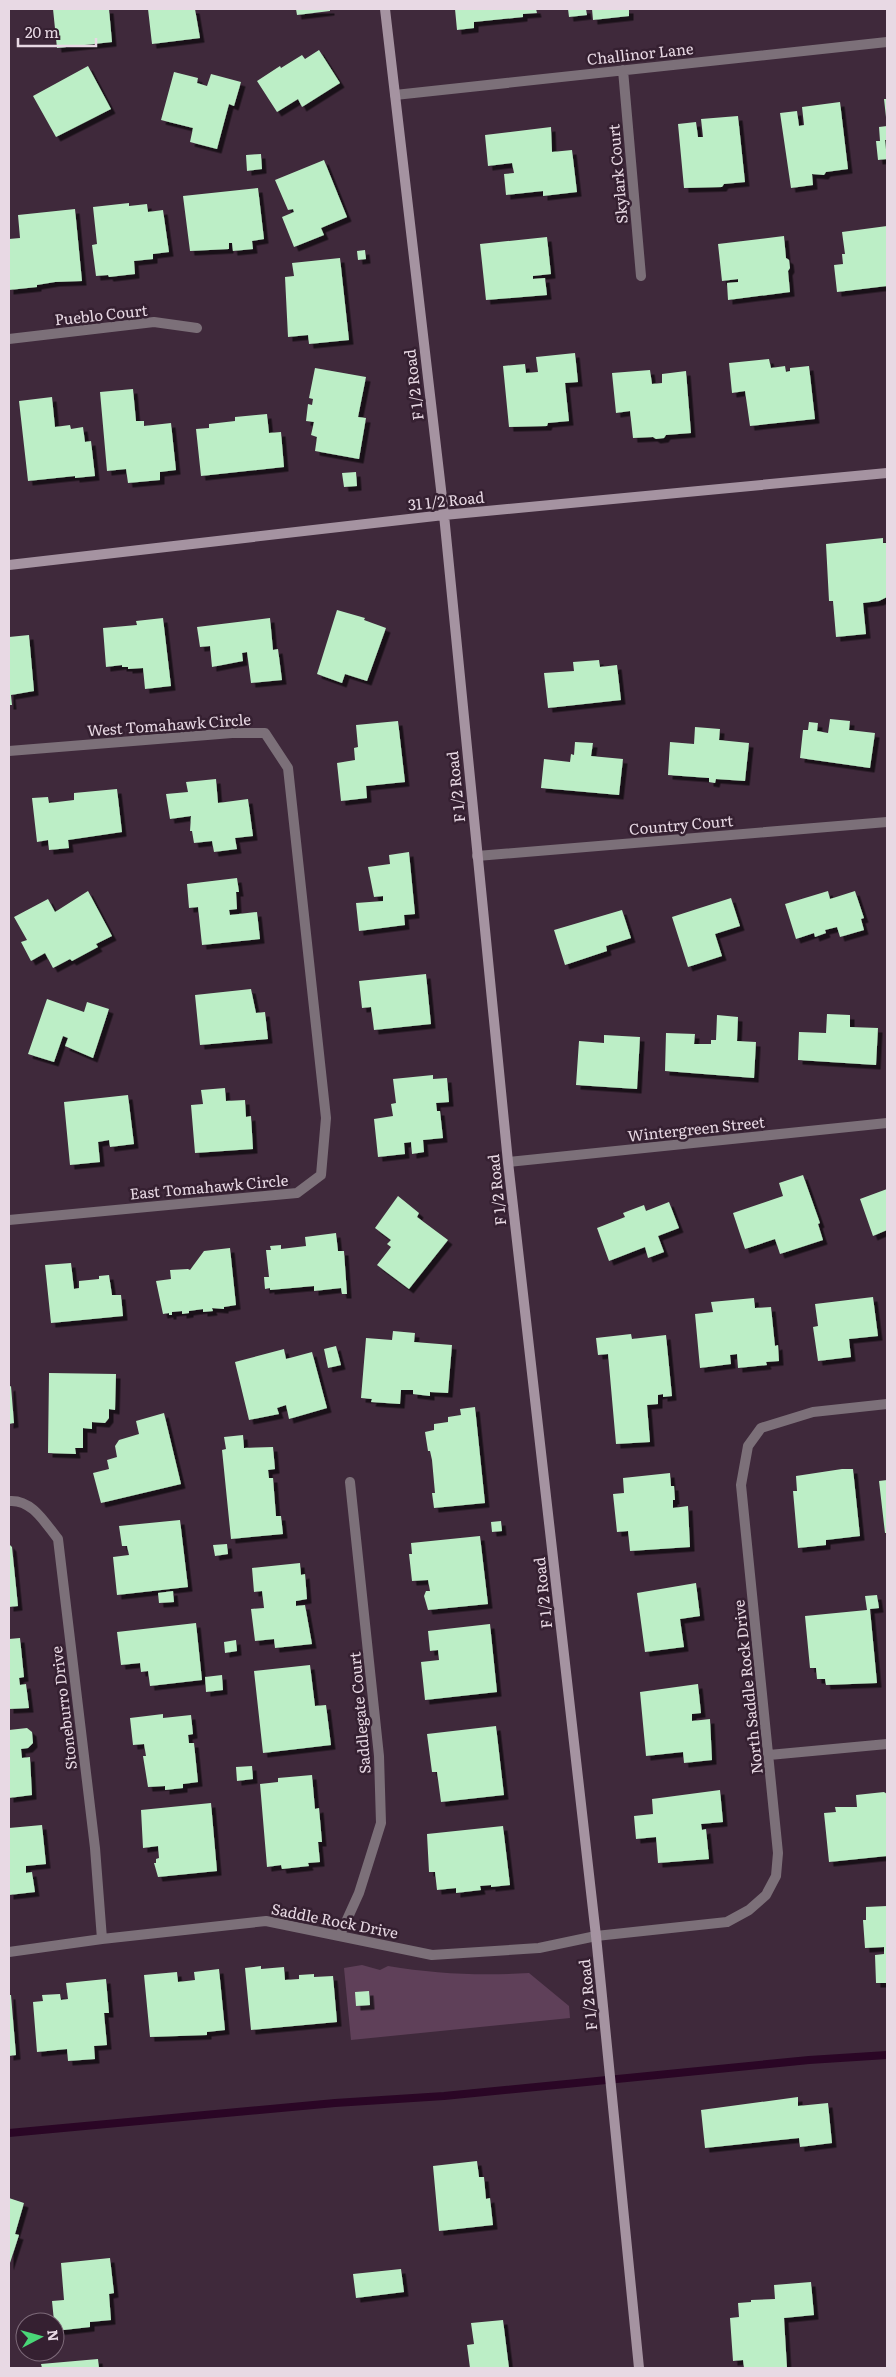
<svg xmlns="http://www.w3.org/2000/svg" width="896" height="2377" font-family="Literata,serif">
	<defs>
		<filter id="shadow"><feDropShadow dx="4.5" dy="4.5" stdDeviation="0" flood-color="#0009"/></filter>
	</defs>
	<rect width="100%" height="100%" fill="#3f293b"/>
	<path fill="#5f4059" d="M362,1965L380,1970L388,1966C436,1974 480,1976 529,1973L569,2006L570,2018L351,2040L344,1968Z"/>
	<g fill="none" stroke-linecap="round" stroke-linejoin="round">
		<path stroke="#2a0625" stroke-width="8" d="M9,2133L335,2103L444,2096L809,2060L887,2055"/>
	</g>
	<path fill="#bceec6" filter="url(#shadow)" d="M53,9H109L112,42L57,48Z
		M148,9H195L200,38L152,44Z
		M296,9H330V11L297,15Z
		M455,9H536L537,13L523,14V17L474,22V28L457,30Z
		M568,9H586L587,15L569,17Z
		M592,9H629V16L593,20Z
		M319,50L340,83L302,107L298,99L277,112L257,81L280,66L281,68L302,55L305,59Z
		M88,66L111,109L56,137L33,96Z
		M174,72L198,78L197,83L207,86L211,74L241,82L234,106L229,104L217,149L190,142L193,128L161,120Z
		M884,99H887V117H886Z
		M840,102L848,169L826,172L824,175L812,174L813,185L791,188L780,113L797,111L799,126L804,125L802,107Z
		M738,116L745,182L724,184L722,187L684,188L678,124L696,122L698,137H703L701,119Z
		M887,126V140H885L887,159L878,160L876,141H880L879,127Z
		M551,127L552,152L572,150L577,192L543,196V191L506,195L504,174L514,173L512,163L488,166L485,135Z
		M261,154L262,169L247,171L246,155Z
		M324,160L347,217L321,228L324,235L294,247L282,217L294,212L293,209L288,210L275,180Z
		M258,188L264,239L252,241L253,249L233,251L232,243H229V249L190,251L183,196Z
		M129,203V206L147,204L148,212L163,210L169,252L153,254V259L134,261L135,274L109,277L108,275L96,276L92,245L97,244L93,207Z
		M75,209L82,281L55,282L37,285V287L9,290V239L20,238L18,215Z
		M887,226V286L837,292L834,265L843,264L842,254H845L842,232Z
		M784,236L786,258L789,260L790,268L788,271L790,292L728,300L727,283L738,282V279L722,281L718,244Z
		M547,237L551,274L533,276V279L545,278L547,295L486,300L480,244Z
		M365,250L366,259L358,260L357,251Z
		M340,258L349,340L309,344L308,335L288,337L285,277L294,276L292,263Z
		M575,353L578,382L565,383L569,421L548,423L547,426L509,427L503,366L525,364L526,373L538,372L536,357Z
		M769,359L771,368L785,366L786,372L790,371V368L809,366L815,419L750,426L745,391L732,393L729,363Z
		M315,368L366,377L358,417L366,418L359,459L315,451L317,437L311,435L314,422L306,421L308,404L312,405L313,399L309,398Z
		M650,370L652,384L662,383V374L686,371L691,433L666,435L664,438L656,439L653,437L633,438L630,411L616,413L612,373Z
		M133,389L136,421H144V426L171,423L176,470L160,472V480L128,483L126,469L107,471L100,392Z
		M52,397L55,427L70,425L71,429L83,427L85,442L91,441L95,476L75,478V476L28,481L19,401Z
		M267,414L269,433L281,432L284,467L201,476L196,429L209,428V424L235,421V417Z
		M356,472L357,486L344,487L342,473Z
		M883,538V543H886L887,558V597L879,601L863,603L866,634L836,637L833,601H829L826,544Z
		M337,610L365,618L364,620L386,628L367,681L345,674L342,683L317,674Z
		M163,618L171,686L145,689L143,668L128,669V667H122V665L106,667L103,628L137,625L136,621Z
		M270,618L273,650L278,649L282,680L251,683L247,652L242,653L243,661L212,667L210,646L200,647L197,627Z
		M29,635L34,691L11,695L12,705H9V637Z
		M599,660L600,667L617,665L621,700L548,708L544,673L574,671L573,662Z
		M830,719L850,721L849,730L875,733L870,768L800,758L803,730H808L809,722L818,723L817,731L828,733Z
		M398,721L405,782L366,786L367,798L341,801L337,763L355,760L354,748L358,747L356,725Z
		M695,727L720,729L719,740L749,743L745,781L716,779L715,783L709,782V778L668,775L670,742L694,744Z
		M575,742L593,743L591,756L623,759L619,795L541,788L544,759L570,762L571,754L574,755Z
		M216,779L218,803L248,799L253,836L235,838L237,849L214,852L212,841L194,843L192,831H190L191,816L170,819L166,794L188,792L186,782Z
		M117,789L122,832L68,840L69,848L49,850L48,840L37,842L32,798L48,797L49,803L74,800V793Z
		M409,852L415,914L404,915L405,925L359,931L356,903L383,901V896L374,897L368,867L390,864L389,855Z
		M237,878L239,892H236L237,909L229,910L230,915L257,912L260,939L202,945L198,907L189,908L187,884Z
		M88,891L112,936L96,944L98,947L72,961L70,959L53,968L45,953L31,961L21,942L27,940L14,917L48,899L55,912Z
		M828,891L830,899L855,891L864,918L861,919L864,930L840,937L837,927L825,930L826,933L815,937L814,933L796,939L785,904Z
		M731,898L740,926L715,934L722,956L688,967L672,917Z
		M622,910L631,938L606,946L607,951L565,965L554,930Z
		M426,974L431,1024L374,1030L371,1007L362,1008L359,981Z
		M251,989L256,1013L265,1012L268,1039L200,1045L195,995Z
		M47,999L84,1012L87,1002L109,1009L93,1058L65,1046L68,1038L63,1036L54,1062L28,1054Z
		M827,1014L850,1015V1027L878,1028L876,1065L798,1060L799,1032L826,1033Z
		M717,1015L738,1017L737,1041L756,1042L754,1078L665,1071L666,1033L695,1034L694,1044H711V1040H716Z
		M604,1035L640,1037L637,1089L576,1085L579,1041L604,1043Z
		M433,1075V1079L447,1078L449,1102L436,1103L437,1111H440L443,1138L423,1140L424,1152L412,1154L411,1142L404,1143L405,1154L378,1157L374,1119L393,1116L391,1104L396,1103L393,1079Z
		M225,1088L226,1101L245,1100L246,1117L251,1116L253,1149L195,1153L191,1105L203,1104L201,1090Z
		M128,1095L134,1144L110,1147L109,1140L98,1142L100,1162L70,1165L64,1102Z
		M803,1175L820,1223L818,1224L823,1240L780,1254L775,1239L745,1249L733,1213L783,1196L779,1183Z
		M887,1189V1230L873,1236L860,1199Z
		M398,1196L419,1213L417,1217L448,1240L409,1289L377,1265L391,1247L387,1244L391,1240L375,1228Z
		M669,1202L679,1228L658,1236L664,1252L648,1258L645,1247L609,1261L597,1228L625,1217L623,1213L644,1205L646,1211Z
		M336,1233L338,1251H344L347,1294H342L341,1288L314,1291V1286L270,1290V1288L265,1289L264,1277H269L266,1250H271L270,1246L281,1245V1249L306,1246L305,1237Z
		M230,1248L236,1305L224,1307V1309L212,1308L213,1311L203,1312V1309L189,1311V1313L182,1314V1311L172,1312V1315H169V1313L163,1314L156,1281L171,1279L170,1270L188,1269L190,1270L204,1251Z
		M71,1263L74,1289L79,1288V1281L99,1279V1276L109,1275L112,1295H121L123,1316L51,1323L45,1265Z
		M873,1297L878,1336L849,1339L851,1357L818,1361L813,1327L818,1326L815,1304Z
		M754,1298L755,1308L771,1307L775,1346L778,1345L779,1361L766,1362L767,1365L738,1368L737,1354L730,1355L731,1364L700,1368L695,1314L713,1312L711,1302Z
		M393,1331L415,1333L414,1342L452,1345L448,1393L430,1392V1396L413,1394V1390H401L400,1404L371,1402L372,1399L361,1398L366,1338L392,1340Z
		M631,1334L632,1339L666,1335L672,1396L663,1397V1394L658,1395V1404L647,1405L650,1442L616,1444L608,1354L598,1355L596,1338Z
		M336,1346L341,1365L328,1368L324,1349Z
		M284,1349L286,1359L312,1352L327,1408L289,1419L286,1405L277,1408L279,1414L249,1420L235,1362Z
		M49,1373L116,1374L115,1410L109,1409V1418L105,1423L92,1422V1429L83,1428V1448H75L76,1454L48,1453Z
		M11,1386L14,1423L9,1424V1387Z
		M475,1407L485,1503L434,1508L432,1493H435L432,1460L430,1451H428L425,1432L434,1430V1424L448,1422V1417L461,1415L460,1409Z
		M164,1413L181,1484L101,1503L93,1473L109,1469L107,1460L117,1457L115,1446L119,1440L139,1434L136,1421Z
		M243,1435L244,1448L273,1447L275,1469L268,1470L269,1478H273L276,1516H281L283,1534L231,1539L222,1450L226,1449L224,1437Z
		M842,1469H853L860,1536L826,1540V1545L798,1548L793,1491H797L796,1476Z
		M670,1473L671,1486H674L675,1500H673V1508L688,1506L690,1547L630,1551L628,1531L617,1532L613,1494L624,1493L623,1478Z
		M887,1480V1533H885L879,1481Z
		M180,1520L188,1587L117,1595L113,1557L129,1555L127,1546H122L119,1526Z
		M501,1521L502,1531L492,1532L491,1522Z
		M480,1536L488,1604L428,1610L424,1596L426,1591H430L428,1580L412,1581L409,1554H412L411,1543Z
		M9,1544L12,1547L18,1606L9,1607Z
		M227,1544L228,1554L215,1556L213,1545Z
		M300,1563L301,1575L305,1574L307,1599L296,1601V1606L305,1605L312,1644L275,1648L274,1639L255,1641L251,1609L264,1608L262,1591L254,1592L252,1568Z
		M696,1583L700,1616L680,1619L684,1647L645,1652L637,1593Z
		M173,1591L174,1602L159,1603L158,1593Z
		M877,1595L879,1608L870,1609L877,1683L826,1685L825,1679H817L816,1668H810L805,1616L867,1610L865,1596Z
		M196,1623L202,1680L150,1686L148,1671L141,1672L140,1663L121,1665L117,1632Z
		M490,1624L497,1692L425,1700L421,1662L439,1660L438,1650L430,1651L428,1631Z
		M20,1638L24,1677L19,1678L20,1685L26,1684L29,1708L9,1709V1639Z
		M236,1640L237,1651L225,1653L224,1642Z
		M310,1665L315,1706L326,1705L331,1745L263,1753L254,1671Z
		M222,1675L223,1690L206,1692L205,1677Z
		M698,1684L701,1713L692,1714V1721L710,1719L712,1760L684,1763L683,1752L646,1756L640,1692Z
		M163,1714V1718L191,1715L193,1734L188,1735L189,1743H194L198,1782L183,1784V1788L165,1790V1786L148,1787L143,1756H146L144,1744L133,1745L130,1718Z
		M496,1726L504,1795L441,1802L437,1772H432L427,1734Z
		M27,1728L32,1732L33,1743L28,1748L21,1749L22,1758L30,1757L32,1795L9,1798V1730Z
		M252,1766L253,1779L237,1781L236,1767Z
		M312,1775L315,1809L319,1808L322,1842H318L320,1862L308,1863L309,1866L282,1869L281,1865L267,1867L260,1784L278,1782V1778Z
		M720,1790L723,1822L701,1824L702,1830L706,1829L709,1859L658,1863L656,1837L636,1839L634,1816L653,1814L652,1799Z
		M884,1792L887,1794V1856L829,1862L824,1813L836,1812L835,1807H857L856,1795Z
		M211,1803L217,1871L158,1877L154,1863H156V1859L159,1858L158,1846L143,1848L141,1810Z
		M42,1825L46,1864L26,1866V1873L32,1872L35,1892L9,1895V1828Z
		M503,1826L510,1885L491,1887V1885L480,1886L481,1890L456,1893V1888L437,1890L435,1872H429L427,1834Z
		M887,1906V1983H876L875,1955L884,1954V1947L865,1948L863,1920H866V1907Z
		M261,1966V1969L284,1967L285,1980L299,1979V1975L314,1974V1977L333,1976L337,2022L251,2030L245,1968Z
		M219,1969L225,2030L207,2032V2035L150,2037L144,1975L177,1972L178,1982L195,1980L194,1972Z
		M106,1979L109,2013H104L107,2045L94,2046L95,2059L68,2061L67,2049L37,2052L33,2002L43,2001L42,1995L60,1994L61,2000L68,1999L66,1983Z
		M369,1991L370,2005L356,2006L355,1992Z
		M9,1995H11L16,2055L9,2056Z
		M798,2097V2106L828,2103L832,2143L800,2147L799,2138L705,2148L701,2110Z
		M477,2161L479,2177H484L486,2199L490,2198L493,2225L439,2231L433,2166Z
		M9,2198L24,2203L15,2234L19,2235L9,2266Z
		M110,2258L114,2293L109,2294L111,2320L90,2322V2327L55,2331L52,2301L64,2300L61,2263Z
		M401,2269L404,2292L356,2298L353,2274Z
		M811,2282L814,2315L784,2318L787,2368H744L743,2360L733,2361L730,2318L739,2317L738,2303L751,2302V2300L775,2299L774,2285Z
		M503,2320L509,2368H470L467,2345L474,2344L471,2323Z
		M98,2359L99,2368H42L41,2364Z"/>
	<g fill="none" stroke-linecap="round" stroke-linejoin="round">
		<path stroke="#7c7079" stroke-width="10" d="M623,70L641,276
			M395,95L887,42
			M9,339L154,322L197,328
			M9,751L232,733H265L288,768L326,1118L321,1175L297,1193L9,1220
			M477,856L887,822
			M508,1162L887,1123
			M9,1501C32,1499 45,1523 58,1539L95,1848L102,1939
			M769,1755L887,1744
			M340,1935L359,1893L381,1823L379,1756L350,1482
			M9,1952L102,1939L266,1921L432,1955L539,1948L596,1936L727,1922L749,1910L766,1895L776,1876L778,1853L741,1485L748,1446L761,1428L813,1412L887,1404"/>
		<path stroke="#a593a1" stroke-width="10" d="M385,9L444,515L508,1162L596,1936L639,2368
			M9,565L444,515L887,473"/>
	</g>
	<g text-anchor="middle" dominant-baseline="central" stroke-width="5" stroke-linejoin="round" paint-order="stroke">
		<g font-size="15" fill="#e8d9e4" stroke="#352031">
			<text transform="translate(640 53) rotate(-6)">Challinor Lane</text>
			<text transform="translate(617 174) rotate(-95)">Skylark Court</text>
			<text transform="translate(101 314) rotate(-6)">Pueblo Court</text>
			<text transform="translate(413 385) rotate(-97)">F 1/2 Road</text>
			<text transform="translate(446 500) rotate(-6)">31 1/2 Road</text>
			<text transform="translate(169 724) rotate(-4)">West Tomahawk Circle</text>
			<text transform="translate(455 787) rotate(-96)">F 1/2 Road</text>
			<text transform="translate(681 824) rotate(-5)">Country Court</text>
			<text transform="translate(696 1128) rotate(-6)">Wintergreen Street</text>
			<text transform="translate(209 1186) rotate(-5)">East Tomahawk Circle</text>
			<text transform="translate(496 1190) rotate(-96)">F 1/2 Road</text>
			<text transform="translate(542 1593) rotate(-96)">F 1/2 Road</text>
			<text transform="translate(747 1687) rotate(-96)">North Saddle Rock Drive</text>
			<text transform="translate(63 1708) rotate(-97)">Stoneburro Drive</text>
			<text transform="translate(359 1713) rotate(-95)">Saddlegate Court</text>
			<text transform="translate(335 1920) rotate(11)">Saddle Rock Drive</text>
			<text transform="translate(587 1995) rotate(-96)">F 1/2 Road</text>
		</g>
	</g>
	<rect width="896" height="2377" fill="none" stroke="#e8d9e4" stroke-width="20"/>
	<g transform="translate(40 2337) rotate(84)"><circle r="24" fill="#352031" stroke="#7d6a79"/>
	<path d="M0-4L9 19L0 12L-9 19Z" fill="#4ad778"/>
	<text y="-8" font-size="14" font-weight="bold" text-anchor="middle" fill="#e8d9e4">N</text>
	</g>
	<path d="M18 38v8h78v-8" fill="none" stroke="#e8d9e4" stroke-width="2.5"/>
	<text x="25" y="38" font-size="15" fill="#e8d9e4" stroke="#352031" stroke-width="4" paint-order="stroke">20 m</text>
</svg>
